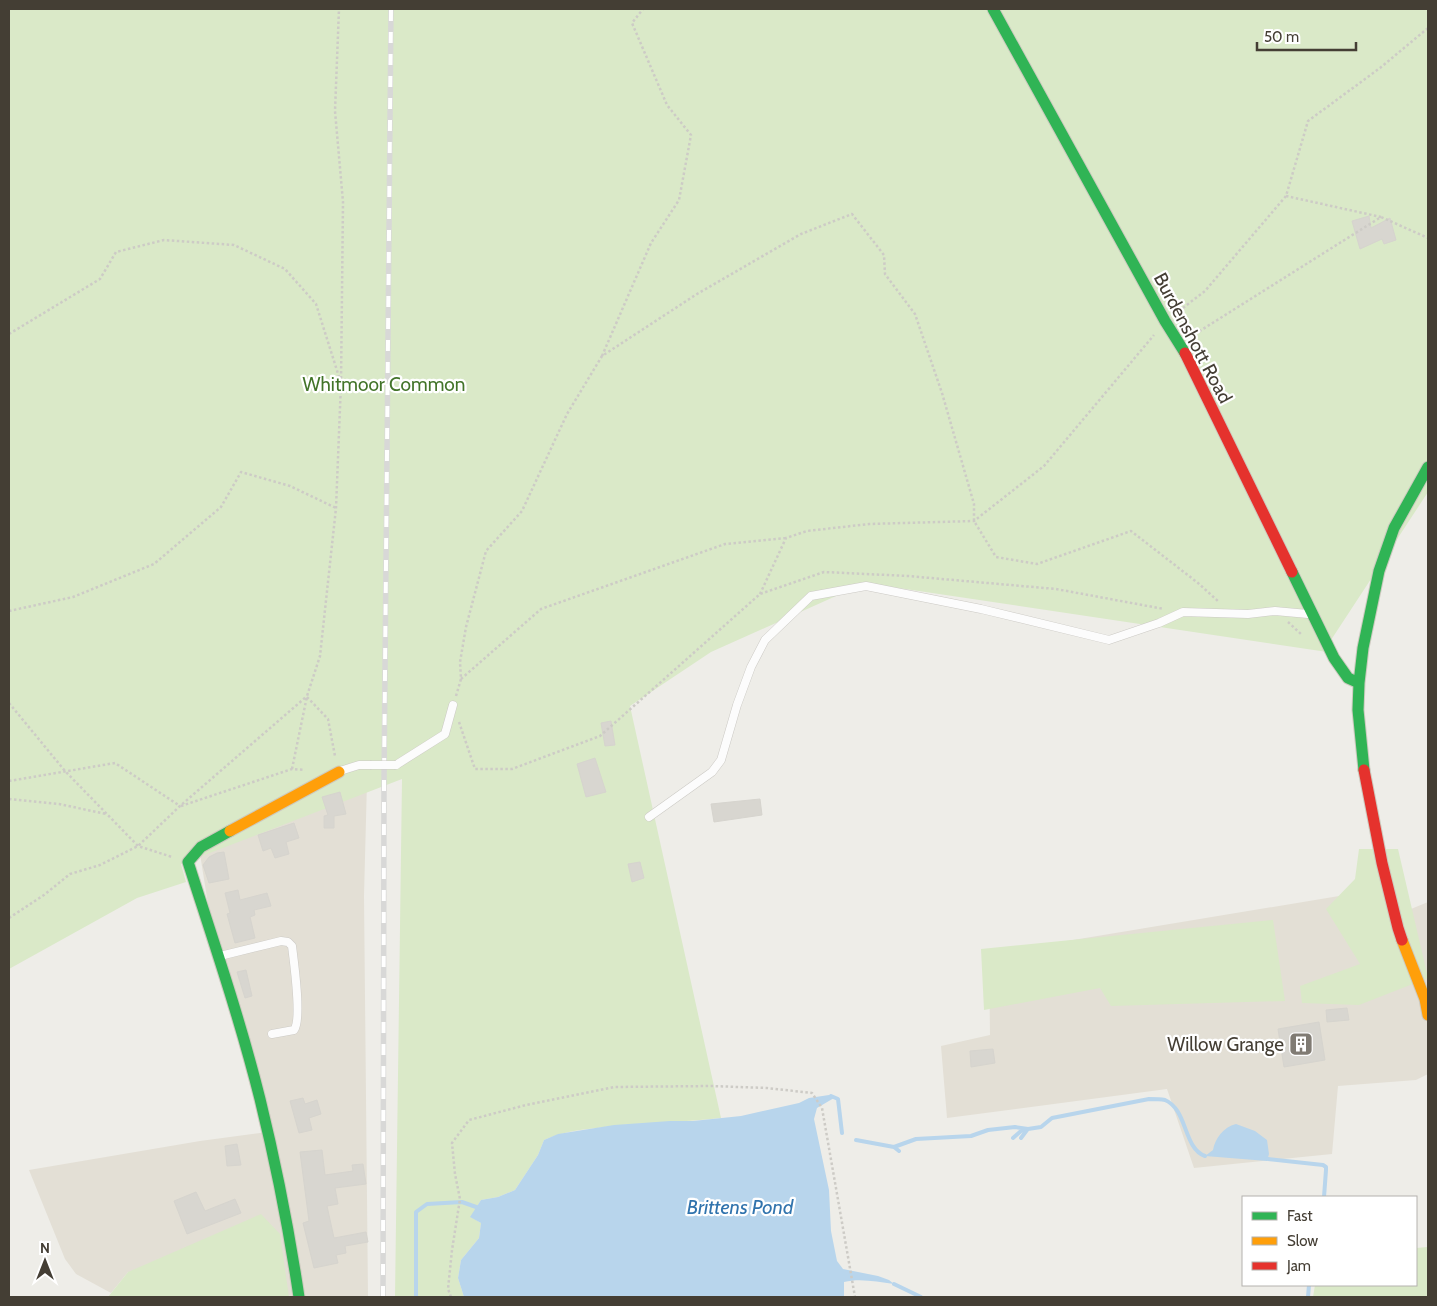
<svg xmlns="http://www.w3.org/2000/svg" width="1437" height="1306" font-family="Cabin,sans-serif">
	<rect width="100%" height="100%" fill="#eeede8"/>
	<path fill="#e3dfd5" d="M367,781L364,896L368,1297H299L128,1272L111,1293L76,1274L65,1259L29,1170L200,1141L268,1132L215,948L200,854Z
		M1357,893L1411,909L1428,902V1074L1416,1080L1338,1086L1332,1154L1194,1168L1167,1089L947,1118L941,1046L990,1035L989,954Z"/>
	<path fill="#dae9c8" d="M9,9H1428V492L1331,640L1334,653L865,583L711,652L630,706L721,1118C680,1123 638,1122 597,1128C578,1130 562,1132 544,1140L538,1155L515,1190L498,1197L481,1200L471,1217L481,1223L479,1238L461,1260L458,1278L464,1297H395L402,779L181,864L186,882L137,898L9,969Z
		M1359,849H1398L1428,978L1359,1005L1302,1003L1300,986L1360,964L1326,909L1355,879Z
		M1273,920L1285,1001L1111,1006L1100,988L984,1010L981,949Z
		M261,1214L280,1234L289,1297H108L128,1272Z
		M1428,1247V1297H1313L1315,1285H1416V1248Z"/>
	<path fill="#b8d5ec" d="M829,1095L834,1098L817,1108L814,1119L829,1190L831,1231L837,1261L843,1269L878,1276L889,1280L894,1284C877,1282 861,1278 844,1282V1297H464L458,1278L461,1260L479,1238L481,1223L470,1217L481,1200L498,1197L515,1190L538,1155L544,1140L558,1134L614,1125L670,1121H693L741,1116L799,1103L809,1098Z
		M1236,1124L1255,1131L1267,1140L1269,1154L1267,1161L1205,1156L1213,1150C1215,1139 1223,1127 1236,1124Z"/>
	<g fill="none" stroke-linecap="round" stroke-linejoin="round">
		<path stroke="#b8d5ec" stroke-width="4" d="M831,1096L838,1099L842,1133
			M1013,1138L1021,1131L1026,1129
			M1021,1138L1027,1130
			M856,1140L894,1147L899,1151
			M894,1147L916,1139L971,1136L988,1130L1015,1127L1028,1129L1041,1127L1052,1118L1149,1099C1154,1099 1160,1099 1165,1100C1188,1110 1183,1148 1205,1156
			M1268,1159L1323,1165L1326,1167V1170L1324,1197
			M894,1284L921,1297
			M416,1297V1212L427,1204L462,1202L479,1208
			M1308,1297L1309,1285"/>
	</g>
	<path fill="#d8d6d0" stroke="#d6d4ce" d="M1369,216L1371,228L1390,218L1396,240L1384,244L1382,239L1360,249L1352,221Z
		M611,721L615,745L605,746L601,723Z
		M595,758L606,792L586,797L577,764Z
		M340,792L346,814L334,816V828H324V816L328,815L322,797Z
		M760,799L762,815L714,822L711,804Z
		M294,823L299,838L286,842L289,854L275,858L271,848L263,851L258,835Z
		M224,852L229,879L209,883L203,865L209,857L217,853Z
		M640,862L644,878L632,882L628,864Z
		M238,890L240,900L267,893L271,906L254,910L255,915L250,917L255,938L235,943L227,914L230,913L225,893Z
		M246,970L252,996L245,998L237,972Z
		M1347,1008L1349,1020L1327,1022L1326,1010Z
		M1319,1022L1325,1060L1284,1067L1278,1029Z
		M993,1049L995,1063L971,1067L970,1051Z
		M303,1098L305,1104L317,1100L321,1114L309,1118L312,1130L299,1133L290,1101Z
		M237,1144L241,1165L227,1166L225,1146Z
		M322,1150L325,1175L353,1171L352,1165L363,1164L366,1184L335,1188L338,1204L327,1206L334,1238L366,1232L368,1242L345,1246L346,1253L336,1255L338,1263L314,1268L303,1223L309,1221L300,1152Z
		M196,1192L205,1211L235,1199L241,1213L187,1234L174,1201Z"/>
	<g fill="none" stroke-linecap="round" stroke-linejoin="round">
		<g stroke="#cccac5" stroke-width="9">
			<path id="lane" d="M396,765L445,734L453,705
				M340,771L359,765H370
				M649,817L712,772L721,760L737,705L751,667L765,640L811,596L866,586L981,609L1109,640L1159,623L1183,612L1248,614L1275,611L1308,614
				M220,956L281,941L288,942L292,946C294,962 302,1020 294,1030L272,1034"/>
		</g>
		<g stroke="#cdcabf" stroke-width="13">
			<path id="fast" d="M993,9L1165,321L1185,353
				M1292,572L1334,658L1348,678L1359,683
				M1364,770L1358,710L1359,683L1363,648L1379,571L1394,528L1428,467
				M230,831L201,847L188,862C213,940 240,1019 260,1099C276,1164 289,1230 299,1297"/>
		</g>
		<g stroke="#cdcabf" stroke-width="13">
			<path id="slow" d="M230,831L339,772
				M1402,940L1425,999L1428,1015"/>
		</g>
		<g stroke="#cdcabf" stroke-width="13">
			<path id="jam" d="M1185,353L1292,572
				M1364,770L1382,863L1398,928L1402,940"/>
		</g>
		<path stroke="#cdcbc6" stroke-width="2.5" stroke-dasharray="2.5 2.5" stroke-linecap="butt" d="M1286,196L1381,217
			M1179,311L1205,291L1286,196L1308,121L1380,68L1428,28
			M9,334L100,279L116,252L164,240L234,245L285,269L316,304L340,380
			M1195,334L1381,217L1428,238
			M602,356L651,243L679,200L691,135L667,105L632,23L643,9
			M760,594L786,538L807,531L869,524L974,521L1044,466L1154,335
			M9,611L73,597L154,564L221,507L241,472L290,486L336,508
			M1288,622L1302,635
			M461,679L541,609L725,544L786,538
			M456,696L461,679L460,662L466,627L486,551L522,511L567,414L602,356L697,294L801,234L852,214L884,255L885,274L915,314L942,393L974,504V521L996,557L1037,564L1131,531L1198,583L1219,602
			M307,697L328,719L335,756
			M9,703L65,771L138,846L172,857
			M459,722L475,769H512L600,736L760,594L824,572L908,576L1056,589L1164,609
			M292,769L307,696L320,656L336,508L341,383L343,202L335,111L339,9
			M9,781L115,763L180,806
			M9,799L59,804L106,814
			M181,806L292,769L305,770
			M9,918L44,895L70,874L100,865L138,846L180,806L306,697
			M451,1297L448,1289L452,1250L460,1199L455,1174L452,1143L469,1120L526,1105L614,1087L711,1086L767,1088L812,1093L822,1108L855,1297"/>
		<use href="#lane" stroke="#fcfcfc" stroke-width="8"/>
		<use href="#fast" stroke="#30b455" stroke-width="11"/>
		<use href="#slow" stroke="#ff9f0a" stroke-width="11"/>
		<use href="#jam" stroke="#e5322d" stroke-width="11"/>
		<g stroke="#d8d8d7" stroke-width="5.5">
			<path id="rail" d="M383,1297L384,783L391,9"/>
		</g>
		<use href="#rail" stroke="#fff" stroke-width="4" stroke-dasharray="11" stroke-linecap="butt"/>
		<g stroke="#cccac5" stroke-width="9" stroke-linecap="butt">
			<path id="lane-bridge" d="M370,765H396"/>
		</g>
		<use href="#lane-bridge" stroke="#fcfcfc" stroke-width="8"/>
	</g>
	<defs>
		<g id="building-square" transform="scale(1.25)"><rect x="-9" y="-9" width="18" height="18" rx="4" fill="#807b73" stroke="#fff"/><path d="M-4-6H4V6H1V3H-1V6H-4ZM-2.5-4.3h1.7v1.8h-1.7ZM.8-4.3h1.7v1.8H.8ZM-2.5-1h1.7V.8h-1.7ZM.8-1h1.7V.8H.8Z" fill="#fff"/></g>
	</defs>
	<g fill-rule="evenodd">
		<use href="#building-square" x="1301" y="1044"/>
	</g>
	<g text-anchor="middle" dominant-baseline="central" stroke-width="4.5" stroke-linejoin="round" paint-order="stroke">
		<g font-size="19" fill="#443e34" stroke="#fff">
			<text transform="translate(1193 338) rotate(62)">Burdenshott Road</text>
		</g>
		<g font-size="19" fill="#427429" stroke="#fff">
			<text x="384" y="384">Whitmoor Common</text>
		</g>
		<g font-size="19" fill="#443e34" stroke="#fff" text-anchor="end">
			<text x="1284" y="1044">Willow Grange</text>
		</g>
		<g font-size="20" font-style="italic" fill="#3073ad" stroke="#fff">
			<text x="740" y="1207">Brittens Pond</text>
		</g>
	</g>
	<rect width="1437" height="1306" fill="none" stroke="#443e34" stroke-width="20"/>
	<rect x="1242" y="1196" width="175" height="90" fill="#ffffff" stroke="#b4b2ae"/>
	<rect x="1252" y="1212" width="25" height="8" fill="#30b455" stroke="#b4b2ae"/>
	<text x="1287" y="1221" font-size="15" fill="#443e34">Fast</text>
	<rect x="1252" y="1237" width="25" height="8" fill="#ff9f0a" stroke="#b4b2ae"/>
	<text x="1287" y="1246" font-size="15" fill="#443e34">Slow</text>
	<rect x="1252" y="1262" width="25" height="8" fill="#e5322d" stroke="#b4b2ae"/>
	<text x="1287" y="1271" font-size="15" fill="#443e34">Jam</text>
	<g transform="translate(45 1261)" stroke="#ffffff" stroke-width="4" paint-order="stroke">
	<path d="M0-4L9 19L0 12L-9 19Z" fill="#443e34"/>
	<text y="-8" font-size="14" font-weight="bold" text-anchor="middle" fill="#443e34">N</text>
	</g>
	<path d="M1257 42v8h99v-8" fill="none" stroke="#443e34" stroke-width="2.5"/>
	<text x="1264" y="42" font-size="15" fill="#443e34" stroke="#ffffff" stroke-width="4" paint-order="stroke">50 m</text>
</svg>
